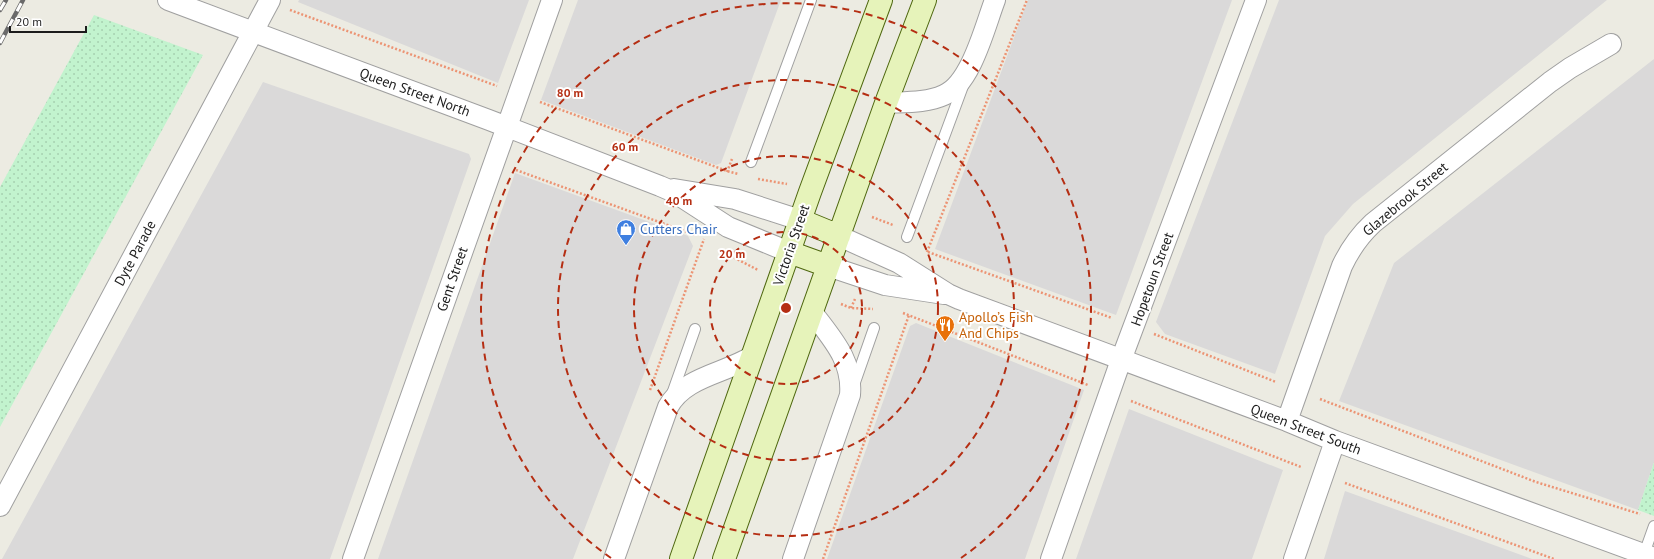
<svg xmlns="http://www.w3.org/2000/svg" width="1654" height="559" font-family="'PT Sans',sans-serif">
	<defs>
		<pattern id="park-dots" width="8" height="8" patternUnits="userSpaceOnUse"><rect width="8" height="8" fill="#c2f3ce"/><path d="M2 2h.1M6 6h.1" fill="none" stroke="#a6d0b0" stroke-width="1.8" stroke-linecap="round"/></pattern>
	</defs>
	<rect width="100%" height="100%" fill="#ecebe2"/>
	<path fill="#dad9d9" d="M299,0H529L498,83L298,2Z
		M578,0H781L721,163L716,165L541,100Z
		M1028,0H1232L1116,315L935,249Z
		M1279,0H1607L1353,204L1325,236L1275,374L1165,334L1156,322Z
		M1654,59V462L1638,510L1339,401L1394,263Z
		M263,82L469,154L471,159L330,559H2Z
		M515,173L688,236L693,246L573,559H378Z
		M916,323L1084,390L1025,559H827L910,326Z
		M1129,409L1283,470L1252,559H1076Z
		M1345,491L1532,559H1324Z"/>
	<path fill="url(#park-dots)" d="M94,15L203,55L0,427V187Z
		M1654,462V516L1638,510Z"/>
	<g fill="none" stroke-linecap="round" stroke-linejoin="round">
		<g stroke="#a0a0a0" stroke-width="12">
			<path id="lane" d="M751,162L811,0
				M907,237L963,86
				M854,385L874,328
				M672,394L695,329
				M1644,554L1654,526"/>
		</g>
		<g stroke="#a0a0a0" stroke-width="22">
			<path id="street" d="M168,0L489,120L660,186L674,192L728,227L789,252
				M886,103C905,102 927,103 944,95C971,84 985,26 995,0
				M674,189L735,199L800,220
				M839,236L899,263L948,294L959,299L1287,421L1335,441L1654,558
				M828,266L885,285L944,294
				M1287,421L1342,266C1350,249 1359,236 1373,223L1550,82L1570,68L1611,44
				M0,506L270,0
				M353,559L552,0
				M614,559L668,407C684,377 723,374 751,357
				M793,559L850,395C853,360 832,339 812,312
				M1051,559L1121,360L1256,0
				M1294,559L1335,441"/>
		</g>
		<g stroke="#4e670f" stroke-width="24">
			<path id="secondary" d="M800,220L839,236
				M789,252L828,266
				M681,559L810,192L881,0
				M724,559L886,103L925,0"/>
		</g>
		<path stroke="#ec9474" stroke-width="2.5" stroke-dasharray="2 2" stroke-linecap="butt" d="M290,10L497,86
			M540,102L727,171L738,174
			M516,170L695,235
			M727,172L732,159
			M758,179L787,184
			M872,217L893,225
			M927,252L1027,0
			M928,252L1112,318
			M727,254L758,270
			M841,304L851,308L873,309
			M851,308L855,299
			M903,313L1088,385
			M1154,334L1276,382
			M650,390L704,239
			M1320,399L1536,482L1640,514
			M1131,401L1301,467
			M1345,483L1554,559
			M823,559L909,315"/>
		<use href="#lane" stroke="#fff" stroke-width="10"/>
		<use href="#street" stroke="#fff" stroke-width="20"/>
		<use href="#secondary" stroke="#e6f3ba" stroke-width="22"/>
		<g stroke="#6a6a6a" stroke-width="4.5">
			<path id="rail" d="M0,10L6,0
				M0,43L23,0"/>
		</g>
		<use href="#rail" stroke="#fff" stroke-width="3" stroke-dasharray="9" stroke-linecap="butt"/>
	</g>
	<g fill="none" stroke="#b52e13" stroke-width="2" stroke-dasharray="7 5">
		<circle cx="786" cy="308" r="76"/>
		<circle cx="786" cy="308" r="152"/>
		<circle cx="786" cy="308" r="228"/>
		<path d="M611 558A305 305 0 1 1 961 558"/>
	</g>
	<defs>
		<g id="shop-pin" transform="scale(1)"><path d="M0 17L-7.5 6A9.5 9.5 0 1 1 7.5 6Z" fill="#3f7fe0" stroke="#fff"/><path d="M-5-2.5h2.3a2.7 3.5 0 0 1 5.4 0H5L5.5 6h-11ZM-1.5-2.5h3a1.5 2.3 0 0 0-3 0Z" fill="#fff"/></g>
		<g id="restaurant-pin" transform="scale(1)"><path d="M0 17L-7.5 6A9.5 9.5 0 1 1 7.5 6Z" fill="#e8710a" stroke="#fff"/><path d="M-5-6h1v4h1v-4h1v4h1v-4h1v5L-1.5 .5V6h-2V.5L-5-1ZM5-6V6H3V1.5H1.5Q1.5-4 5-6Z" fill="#fff"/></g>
	</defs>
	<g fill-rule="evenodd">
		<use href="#shop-pin" x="626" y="229"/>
		<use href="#restaurant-pin" x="945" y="325"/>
	</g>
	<g text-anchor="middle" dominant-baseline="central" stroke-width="4" stroke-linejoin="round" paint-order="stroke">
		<g font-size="14" fill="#1c1c1c" stroke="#fff">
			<text transform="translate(415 92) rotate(20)">Queen Street North</text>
			<text transform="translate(1405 199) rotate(-40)">Glazebrook Street</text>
			<text transform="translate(791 245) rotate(-71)">Victoria Street</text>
			<text transform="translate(135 253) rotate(-62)">Dyte Parade</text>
			<text transform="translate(452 279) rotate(-71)">Gent Street</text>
			<text transform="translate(1152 279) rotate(-70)">Hopetoun Street</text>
			<text transform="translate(1306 429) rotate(21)">Queen Street South</text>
		</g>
		<g font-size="14" fill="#366cbe" stroke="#fff" text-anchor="start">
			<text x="640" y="229">Cutters Chair</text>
		</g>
		<g font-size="14" fill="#c56008" stroke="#fff" text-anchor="start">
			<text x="959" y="317">Apollo’s Fish<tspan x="959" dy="16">And Chips</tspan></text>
		</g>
	</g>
	<circle cx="786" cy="308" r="6" fill="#b52e13" stroke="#fff" stroke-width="2"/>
	<g font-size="12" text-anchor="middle" font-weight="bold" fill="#b52e13" stroke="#fff" stroke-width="4" stroke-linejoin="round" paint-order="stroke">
		<text x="570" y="97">80 m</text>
		<text x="625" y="151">60 m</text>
		<text x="679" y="205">40 m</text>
		<text x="732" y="258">20 m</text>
	</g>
	<path d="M10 26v6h76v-6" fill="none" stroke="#1c1c1c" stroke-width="2"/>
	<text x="16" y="26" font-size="12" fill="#1c1c1c" stroke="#ffffff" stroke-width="3" paint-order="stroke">20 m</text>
</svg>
